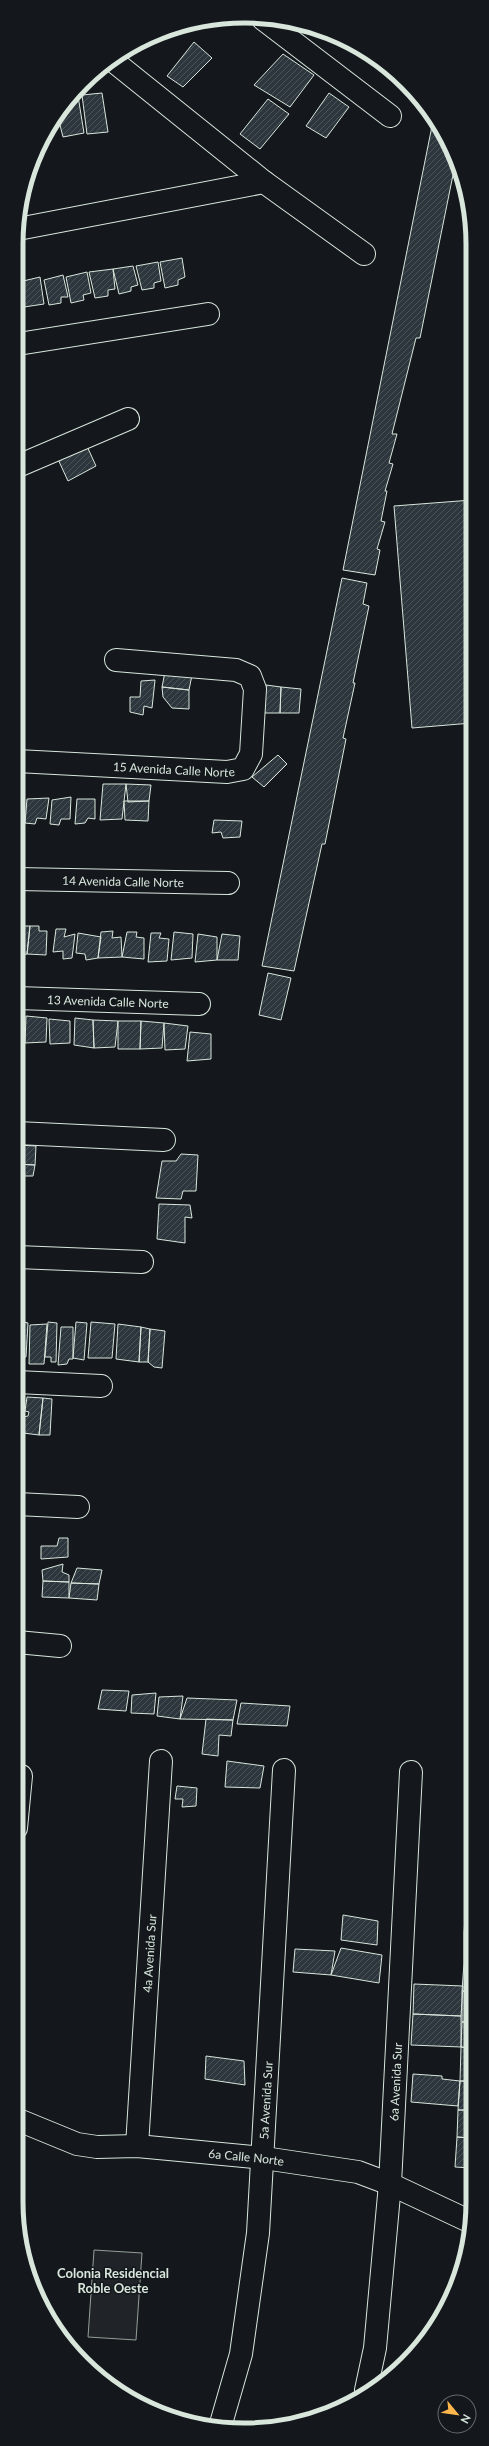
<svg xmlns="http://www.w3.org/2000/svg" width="489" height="2446" font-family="Lato,sans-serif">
	<defs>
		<pattern id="building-hatch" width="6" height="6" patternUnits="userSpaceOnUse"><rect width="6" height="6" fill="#2c363c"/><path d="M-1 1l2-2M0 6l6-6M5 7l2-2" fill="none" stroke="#4a5358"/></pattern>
	</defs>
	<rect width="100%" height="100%" fill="#14181c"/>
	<path fill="#202428" stroke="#939e99" d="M94,2250L142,2253L136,2340L88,2337Z"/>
	<path fill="url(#building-hatch)" stroke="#d8e6dc" d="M194,42L212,58L183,87L167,76Z
		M283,54L314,75L290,107L254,85Z
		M102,93L108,132L87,134L82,95Z
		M329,93L349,107L326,138L306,126Z
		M78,96L84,133L63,137L58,117Z
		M268,99L289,114L260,149L240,134Z
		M432,126L450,145L455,165L420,338H416L392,434H397L389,463L393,464L385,491H387L381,521L385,522L377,549L380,550L375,575L343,570Z
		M182,258L185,277L178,280V285L165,288L160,262Z
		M158,262L161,281L154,283V288L142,290L136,266Z
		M133,266L138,285L131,287V291L119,294L113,269Z
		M113,269L115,289L108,290V296L95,298L89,272Z
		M87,272L91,293L83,295L84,300L71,303L66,277Z
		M63,275L68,297H61V303L49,305L44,280Z
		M40,277L44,304L24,307L19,282Z
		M86,444L96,466L68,481L57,457Z
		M472,500V723L412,728L394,506Z
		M342,578L367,583L363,604L369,606L353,683H355L343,738L346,739L325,844H322L294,971L262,966Z
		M165,672L192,675L189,690L162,687Z
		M155,680L152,708L144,706L143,715L130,712V697H140L141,681Z
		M266,685L281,687L280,713H265L263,705Z
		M162,687L189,690V709L172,708L163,697Z
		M281,687L301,689L299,713H280Z
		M278,755L287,764L264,787L252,777Z
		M103,784H126L122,819L100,820Z
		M126,784L151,785L149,801L128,802Z
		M24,795L23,817L17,816V797Z
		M71,797L70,819H61L59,825L50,824L52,800Z
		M49,798L46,819L37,818L35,824L25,823L27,799Z
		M77,799H95V819L88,818L85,823L75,824Z
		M124,801H149L148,821L125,820Z
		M214,820L242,821L240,837L223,838L221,832L212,833Z
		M17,889L24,890V899L17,898Z
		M17,898L24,899L23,914H17Z
		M19,926H30L27,954L17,956Z
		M30,926H39V931H47L46,955L27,954Z
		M56,929H66L64,937L75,934L72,958L63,959V951L53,952Z
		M113,931L112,938L121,937L122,957L98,958L101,932Z
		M127,932H137L136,937L144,938V959L122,957Z
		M174,932L193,934L192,958L171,960Z
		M78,933L101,937L98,958L86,960L85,954L76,953Z
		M151,933H161L159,938L169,939L167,961L148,962Z
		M198,934L217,937V960L195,962Z
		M222,934L240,936L238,960H217Z
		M268,973L291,978L281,1020L259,1015Z
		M20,1015L19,1043L17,1016Z
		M26,1016L47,1018L46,1042L25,1043Z
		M75,1018L93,1020L94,1048L74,1045Z
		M49,1019L70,1021V1043L50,1044Z
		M93,1020L118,1021L115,1047L94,1048Z
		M118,1021H141L140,1049H118Z
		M141,1021L164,1023L162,1048L140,1049Z
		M164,1023L188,1026L185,1049L165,1050Z
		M190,1032L211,1034V1059L187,1061Z
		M17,1145L36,1146L35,1165L17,1164Z
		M181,1154L198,1155L196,1191H183L181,1199L156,1198L162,1161H176Z
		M17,1164L35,1165L33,1176H17Z
		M159,1204L190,1205L192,1218L185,1217V1243L157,1239Z
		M17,1320L28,1323L26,1357H17Z
		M48,1322L57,1323L56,1362H51V1357H45Z
		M76,1322L87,1323L84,1360L73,1358Z
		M91,1322L115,1324L112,1358H88Z
		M47,1324L44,1364H29L30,1325Z
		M118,1324L141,1327L139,1362L116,1359Z
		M61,1327H73V1359H69L67,1364L58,1365Z
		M141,1327L150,1329L148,1362H139Z
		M150,1329L165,1331L162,1368L154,1367L148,1362Z
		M24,1395L21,1432L17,1433V1396Z
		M27,1397L43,1398L39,1435L23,1433V1417L28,1416L29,1412L25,1411Z
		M43,1398L52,1399L50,1435H39Z
		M59,1538H68V1557L41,1559V1546H57Z
		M63,1564L62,1572L69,1575V1582L43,1581L42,1570Z
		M77,1568L102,1570L99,1584L71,1583Z
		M43,1581L69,1582V1598L42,1597Z
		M71,1583L99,1584L97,1600L69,1598Z
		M102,1690L129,1691L126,1711L98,1709Z
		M156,1693L154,1714L131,1713L132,1695Z
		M183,1696L180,1719L157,1716L159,1697Z
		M187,1698L237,1700L233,1720L180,1719Z
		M241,1703L290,1706L287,1726L237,1724Z
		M206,1719L233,1720L231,1736L219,1735L218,1756L202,1754Z
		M227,1761L264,1766L260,1788L225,1787Z
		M177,1786L197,1788L196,1806L182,1807L183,1799H175Z
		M468,1870H471V1904L466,1903Z
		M466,1903L471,1904V1934L464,1933Z
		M343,1915L378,1921L377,1945L341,1940Z
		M464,1933L471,1934V1963H464Z
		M341,1948L382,1955L379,1983L331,1975Z
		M295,1949L335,1951L331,1975L293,1972Z
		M464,1963H471V1992L462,1991Z
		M414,1984L463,1986L461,2016L413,2014Z
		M462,1991L471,1992V2022H462Z
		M413,2014L461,2016V2047L411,2045Z
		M462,2022H471V2048L461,2047Z
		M461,2047L471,2048V2081H460Z
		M206,2056L244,2061L245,2085L205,2079Z
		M413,2074L442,2076V2079L460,2081L458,2106L411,2102Z
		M460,2081H471V2110H458Z
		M458,2110H471V2138L457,2137Z
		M457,2137L471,2138V2168L455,2167Z"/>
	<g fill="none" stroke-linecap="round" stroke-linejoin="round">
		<g stroke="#d8e6dc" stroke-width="24">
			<g id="minor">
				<path d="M263,19L390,116"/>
				<path d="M112,60L264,182L364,254"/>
				<path d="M18,229L264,182"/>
				<path d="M18,344L208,314"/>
				<path d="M18,466L128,419"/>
				<path id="s1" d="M17,761L227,772L243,769L251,754L255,689L250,676L236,670L116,660"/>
				<path id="s2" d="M17,879L228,883"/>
				<path id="s3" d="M17,998L199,1004"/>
				<path d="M17,1133L164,1140"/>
				<path d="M17,1257L142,1262"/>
				<path d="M17,1382L101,1386"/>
				<path d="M17,1504L78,1507"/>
				<path d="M17,1642L60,1646"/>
				<path d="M16,1828L21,1776"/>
				<path id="s4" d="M16,2119L77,2144L97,2147L137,2146L264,2158L358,2172L390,2184L471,2222"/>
				<path id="s5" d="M137,2146L161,1761"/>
				<path id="s6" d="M366,2390L375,2348L390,2184L411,1772"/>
				<path id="s7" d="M220,2427L241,2354L258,2233L284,1770"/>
			</g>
		</g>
		<use href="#minor" stroke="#14181c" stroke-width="22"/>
	</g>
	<g text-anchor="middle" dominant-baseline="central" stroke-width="3" stroke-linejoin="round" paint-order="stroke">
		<g font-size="12" fill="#d8e6dc" stroke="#14181c">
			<text stroke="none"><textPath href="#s1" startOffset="157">15 Avenida Calle Norte</textPath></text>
			<text stroke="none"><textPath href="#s2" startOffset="106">14 Avenida Calle Norte</textPath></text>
			<text stroke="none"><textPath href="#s3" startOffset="91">13 Avenida Calle Norte</textPath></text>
			<text stroke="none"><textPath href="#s5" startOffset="193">4a Avenida Sur</textPath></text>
			<text stroke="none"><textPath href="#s6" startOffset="310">6a Avenida Sur</textPath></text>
			<text stroke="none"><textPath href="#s7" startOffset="331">5a Avenida Sur</textPath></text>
			<text stroke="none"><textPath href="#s4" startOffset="236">6a Calle Norte</textPath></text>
		</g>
		<g font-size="13" font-weight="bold" fill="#d8e6dc" stroke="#14181c">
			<text x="113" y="2273">Colonia Residencial<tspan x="113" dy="15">Roble Oeste</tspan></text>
		</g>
	</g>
	<path d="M0 0H489V2446H0ZM244 23H245A221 221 0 0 1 466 244V2202A221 221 0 0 1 245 2423H244A221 221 0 0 1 23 2202V244A221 221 0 0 1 244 23Z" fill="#14181c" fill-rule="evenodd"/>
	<path fill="none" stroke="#d8e6dc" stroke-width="5" d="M244 23H245A221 221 0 0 1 466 244V2202A221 221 0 0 1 245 2423H244A221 221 0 0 1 23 2202V244A221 221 0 0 1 244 23Z"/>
	<g transform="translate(457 2414) rotate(119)"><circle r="19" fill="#14181c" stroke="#626a69"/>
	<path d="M0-3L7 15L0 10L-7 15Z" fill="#ffb74d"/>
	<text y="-6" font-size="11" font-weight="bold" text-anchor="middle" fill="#d8e6dc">N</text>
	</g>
</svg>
